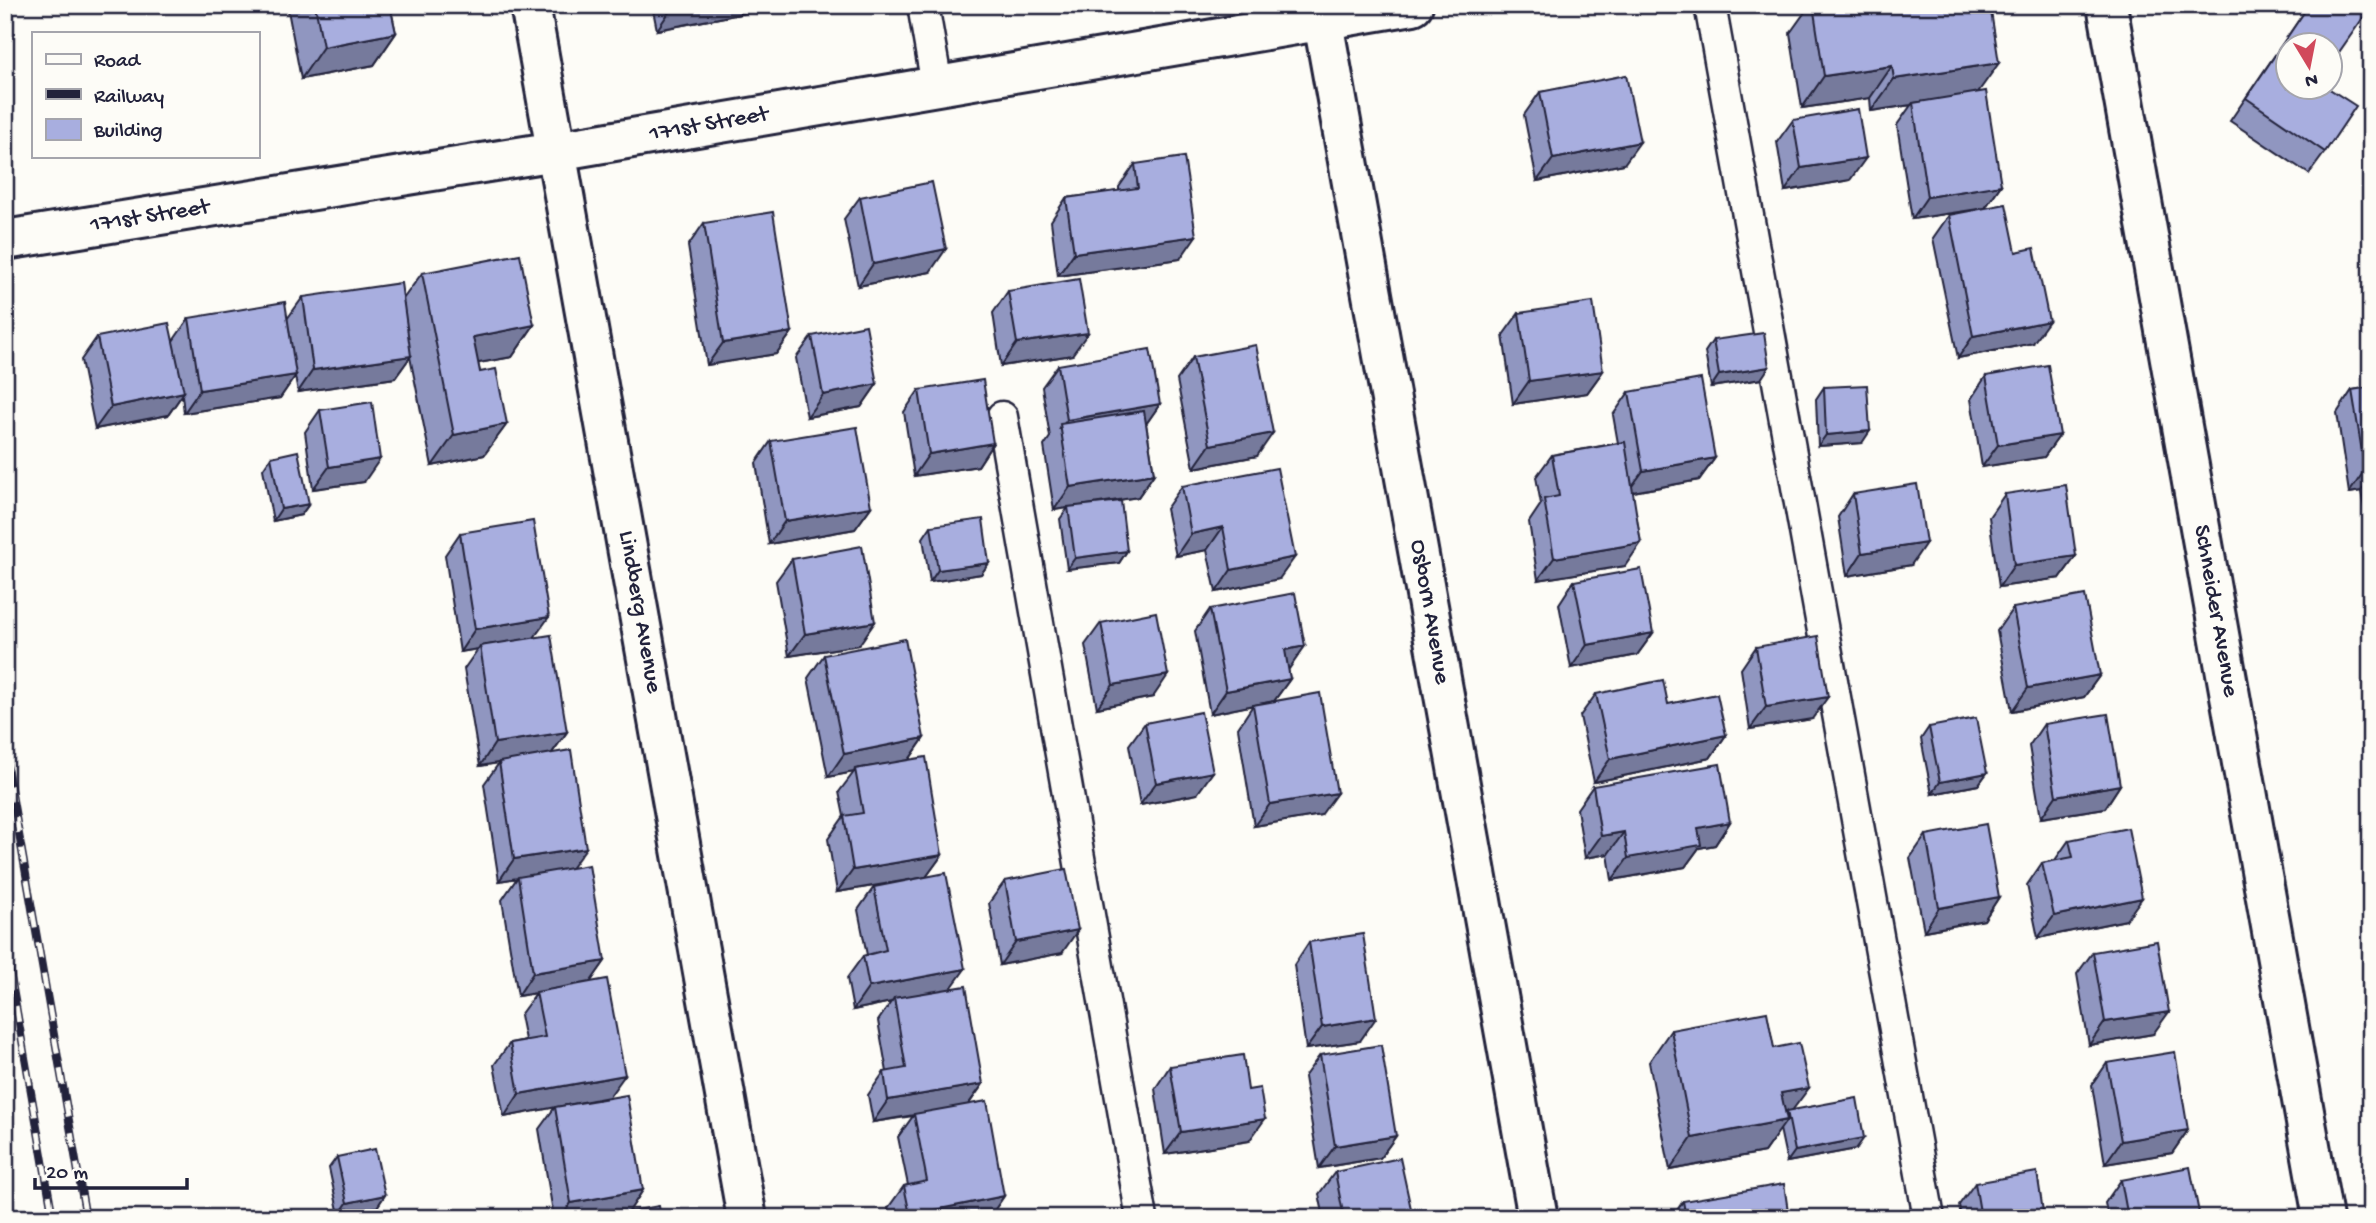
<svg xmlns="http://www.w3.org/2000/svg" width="2376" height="1223" font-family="'Gochi Hand',sans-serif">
	<rect width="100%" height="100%" fill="#fdfcf7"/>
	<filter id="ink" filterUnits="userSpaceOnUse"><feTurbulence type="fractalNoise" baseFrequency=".0143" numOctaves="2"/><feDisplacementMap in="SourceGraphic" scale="14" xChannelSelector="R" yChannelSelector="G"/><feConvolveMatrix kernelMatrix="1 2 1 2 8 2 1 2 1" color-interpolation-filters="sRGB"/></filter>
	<g filter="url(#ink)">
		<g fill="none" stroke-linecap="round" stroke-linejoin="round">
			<g stroke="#22223b" stroke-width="35">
				<path id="lane" d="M923,5L937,86
					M1710,5L1929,1218
					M1002,417L1142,1218"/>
			</g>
			<g stroke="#22223b" stroke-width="44">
				<path id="street" d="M530,5L747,1218
					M1320,5L1538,1218
					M2107,5L2323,1218
					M5,240L556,151L1413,5"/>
			</g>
			<use href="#lane" stroke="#fdfcf7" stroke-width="30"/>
			<use href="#street" stroke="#fdfcf7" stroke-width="38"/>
			<g stroke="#22223b" stroke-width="8">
				<path id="rail" d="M5,754L86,1218
					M5,943L53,1218"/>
			</g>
			<use href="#rail" stroke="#fdfcf7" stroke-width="5" stroke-dasharray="16" stroke-linecap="butt"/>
		</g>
		<path fill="#9096c0" stroke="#22223b" stroke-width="2" d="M287,5H390L396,33L374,65L301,79Z
			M652,5H755L750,12L657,30Z
			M1810,5H1990L1978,92L2001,185L1985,208L1912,219L1897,125L1911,105L1871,111L1870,98L1802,108L1790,33Z
			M2309,5L2288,46L2325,152L2309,174L2230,121Z
			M1540,92L1624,164L1537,181L1524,115Z
			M1793,120L1850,180L1785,191L1777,142Z
			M1135,164L1180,259L1058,276L1051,221L1066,198L1119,191V187Z
			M860,197L930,272L858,286L844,219Z
			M1949,215L2033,343L1958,358L1933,238Z
			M704,223L792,332L776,354L707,365L688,246Z
			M422,273L534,325L512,357L478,363L480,372L507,424L484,455L432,466L410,357L395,378L298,392L295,376L280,398L184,413L182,395L168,415L95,429L81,360L97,337L173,341L189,318L287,319L303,297L403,299Z
			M1008,291L1072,355L1001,366L993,313Z
			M1519,313L1603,371L1587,393L1513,404L1503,335Z
			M812,336L877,384L861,407L807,417L796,358Z
			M1713,340L1761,379L1711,387L1705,352Z
			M1193,357L1257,456L1194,468L1177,380Z
			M1058,365L1160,404L1146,424L1154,474L1138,497L1076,506L1127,551L1119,563L1067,569L1060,519L1068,508L1054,510L1044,446L1050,437L1042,387Z
			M1986,376L2060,435L2044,457L1982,467L1971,399Z
			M1824,387L1862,443L1818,446L1816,399Z
			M2371,387V519H2366L2361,491L2349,493L2337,413L2352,390Z
			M919,390L993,443L978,466L914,476L904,412Z
			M1629,392L1715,458L1699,480L1633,492L1625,566L1538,580L1529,522L1541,504L1536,477L1552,455L1618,443L1613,415Z
			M320,410L364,482L313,489L305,432Z
			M771,441L871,507L855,529L769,544L756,463Z
			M271,457L309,504L301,515L273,521L263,469Z
			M1182,486L1279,579L1216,592L1207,550L1176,556L1166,509Z
			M1853,494L1911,565L1847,576L1838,517Z
			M2005,494L2076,556L2060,578L1999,587L1989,517Z
			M931,526L989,563L981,574L930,582L923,538Z
			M460,533L534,638L567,732L552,753L572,868L605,961L590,982L609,1097L574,1104L643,1190L629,1211L661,1218H554L539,1129L555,1107L504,1117L494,1065L510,1043L525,1040L520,1015L536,993L518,996L502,900L517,878L499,881L484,784L499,763L480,766L464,669L478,649L460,652L445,555Z
			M792,559L859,645L789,656L776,581Z
			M1574,581L1653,633L1637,655L1571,668L1559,604Z
			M2371,582V647L2363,594Z
			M2013,608L2100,675L2084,697L2012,711L1997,631Z
			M1210,609L1305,646L1288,669L1290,679L1274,701L1321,815L1254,826L1238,728L1253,705L1210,714L1195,631Z
			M1101,623L1153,697L1097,708L1085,645Z
			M1756,647L1812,719L1750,729L1741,669Z
			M824,655L924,738L909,760L942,855L926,877L950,989L983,1084L969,1104L1004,1196L989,1218H890L888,1208L904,1186L908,1185L898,1137L913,1116L873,1122L868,1095L884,1072H887L878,1021L891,1002L853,1010L847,978L863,956L867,955L858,910L874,887L916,879L837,892L828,839L844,816L839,792L854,772L828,777L808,678Z
			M1596,694L1668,704L1726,735L1710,758L1594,782L1580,716Z
			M1145,723L1197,794L1140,805L1129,745Z
			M2044,724L2120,785L2105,808L2041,818L2029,746Z
			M1929,727L1987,773L1978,785L1932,794L1921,739Z
			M1593,786L1730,822L1715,845L1699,848L1685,867L1612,880L1608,854L1585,858L1577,809Z
			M1926,835L1999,897L1984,920L1924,931L1910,858Z
			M2069,840L2126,920L2038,938L2027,885L2042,863L2055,860Z
			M1005,881L1062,953L1000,965L989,903Z
			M1309,942L1360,1041L1306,1049L1294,965Z
			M2093,952L2153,1034L2089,1045L2077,974Z
			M1671,1030L1774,1048L1793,1110L1856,1149L1787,1162L1780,1129L1764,1152L1670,1170L1649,1062Z
			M1320,1055L1396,1136L1380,1158L1319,1168L1304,1077Z
			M2107,1063L2188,1130L2172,1153L2105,1164L2092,1085Z
			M1170,1066L1249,1141L1165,1154L1155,1089Z
			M337,1157L385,1195L377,1207L339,1215L329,1168Z
			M1335,1172L1413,1218H1324L1319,1194Z
			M2121,1180L2200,1218H2108L2105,1203Z
			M1975,1183L2044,1218H1961L1959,1205Z
			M1683,1201L1789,1218H1672Z"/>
		<path fill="#767a9c" stroke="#22223b" stroke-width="2" d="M685,5H755L750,12L657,30L672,8Z
			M396,33L374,65L301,79L323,47Z
			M1999,63L1976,95L1913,103L1911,105L1871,111L1894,79Z
			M1892,66L1870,98L1802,108L1824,76Z
			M1640,142L1624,164L1537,181L1553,159Z
			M1866,158L1850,180L1785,191L1801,168Z
			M2001,185L1985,208L1912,219L1927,197Z
			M1196,236L1180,259L1058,276L1074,253Z
			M946,249L930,272L858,286L873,264Z
			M2049,321L2033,343L1958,358L1973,336Z
			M534,325L512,357L451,368L473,337Z
			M792,332L776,354L707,365L723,343Z
			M1088,333L1072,355L1001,366L1017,343Z
			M411,356L395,378L298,392L313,370Z
			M1769,367L1761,379L1711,387L1719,375Z
			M1603,371L1587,393L1513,404L1529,381Z
			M296,375L280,398L184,413L200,390Z
			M877,384L861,407L807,417L823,395Z
			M184,392L168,415L95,429L111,407Z
			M1160,404L1144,427L1060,429L1067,420Z
			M507,424L484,455L432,466L454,435Z
			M1870,431L1862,443L1818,446L1826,435Z
			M1273,433L1257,456L1194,468L1210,445Z
			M2060,435L2044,457L1982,467L1998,445Z
			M993,443L978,466L914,476L929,454Z
			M1715,458L1699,480L1627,493L1643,471Z
			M380,459L364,482L313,489L329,467Z
			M2371,469V477L2361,491L2349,493L2365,470Z
			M1154,474L1138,497L1054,510L1070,487Z
			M309,504L301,515L273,521L281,509Z
			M871,507L855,529L769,544L785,521Z
			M2371,512V519H2366Z
			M1223,527L1207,550L1176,556L1191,534Z
			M1641,543L1625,566L1538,580L1554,558Z
			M1926,543L1911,565L1847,576L1862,553Z
			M1127,551L1119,563L1067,569L1075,558Z
			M2076,556L2060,578L1999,587L2014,565Z
			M1295,557L1279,579L1216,592L1231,570Z
			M989,563L981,574L930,582L938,570Z
			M549,617L533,639L480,646L478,649L460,652L475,629Z
			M875,622L859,645L789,656L805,634Z
			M1653,633L1637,655L1571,668L1587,645Z
			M1305,646L1289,669L1269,672L1285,650Z
			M1168,675L1153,697L1097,708L1113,685Z
			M2100,675L2084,697L2012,711L2028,688Z
			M1290,679L1274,701L1210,714L1226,691Z
			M1828,697L1812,719L1750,729L1766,707Z
			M567,732L551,754L480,766L495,743Z
			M1726,735L1710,758L1594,782L1610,759Z
			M924,738L908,761L855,769L854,772L828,777L844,754Z
			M1213,772L1197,794L1140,805L1156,783Z
			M1987,773L1978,785L1932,794L1940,782Z
			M2120,785L2105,808L2041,818L2056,796Z
			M1337,793L1321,815L1254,826L1270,804Z
			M1730,822L1715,845L1699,848L1685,867L1612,880L1628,858L1698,828Z
			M1624,832L1608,854L1585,858L1601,836Z
			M586,848L570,870L499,881L514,859Z
			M942,855L926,877L837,892L853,870Z
			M1999,897L1984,920L1924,931L1939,908Z
			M2142,898L2126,920L2038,938L2054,916Z
			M1078,930L1062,953L1000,965L1016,942Z
			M605,961L589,984L518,996L533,973Z
			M965,969L949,991L894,998L891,1002L853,1010L869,987Z
			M2169,1012L2153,1034L2089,1045L2105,1022Z
			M1376,1018L1360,1041L1306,1049L1322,1027Z
			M625,1075L609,1097L504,1117L519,1094Z
			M983,1084L967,1106L873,1122L888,1100Z
			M1809,1088L1788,1116L1787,1111L1780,1121L1781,1093Z
			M1265,1119L1249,1141L1165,1154L1181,1132Z
			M1787,1120L1764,1152L1670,1170L1692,1138Z
			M2188,1130L2172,1153L2105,1164L2121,1141Z
			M1396,1136L1380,1158L1319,1168L1335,1146Z
			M1864,1138L1856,1149L1787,1162L1795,1151Z
			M643,1190L628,1213L600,1218H561L571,1203Z
			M385,1195L377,1207L339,1215L347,1203Z
			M1004,1196L989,1218H908L910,1215Z"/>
		<path fill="#a8aedf" stroke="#22223b" stroke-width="2" d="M315,5H390L396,33L323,47Z
			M672,5H685L672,8Z
			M1813,5H1990L1999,63L1894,79L1892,66L1824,76Z
			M2309,5H2351L2365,15L2330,65V46H2288V88H2328L2356,106L2325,152L2246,98Z
			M1626,75L1640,142L1553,159L1540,92Z
			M1986,91L2001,185L1927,197L1913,103Z
			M1858,109L1866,158L1801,168L1793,120Z
			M1184,157L1196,236L1074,253L1066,198L1138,188L1135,164Z
			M932,182L946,249L873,264L860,197Z
			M2006,204L2016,252L2034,248L2049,321L1973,336L1949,215Z
			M773,212L792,332L723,343L704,223Z
			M520,254L534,325L473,337L480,372L496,369L507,424L454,435L422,273Z
			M1079,279L1088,333L1017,343L1008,291Z
			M401,283L411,356L313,370L303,297Z
			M285,302L296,375L200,390L189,318Z
			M1593,302L1603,371L1529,381L1519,313Z
			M169,323L184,392L111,407L97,337Z
			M866,325L877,384L823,395L812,336Z
			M1764,333L1769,367L1719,375L1713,340Z
			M1256,345L1273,433L1210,445L1193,357Z
			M1150,349L1160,404L1067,420L1058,365Z
			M2048,365L2060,435L1998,445L1986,376Z
			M1701,379L1715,458L1643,471L1629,392Z
			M983,380L993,443L929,454L919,390Z
			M1867,385L1870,431L1826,435L1824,387Z
			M2371,387V469L2365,470L2352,390Z
			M372,402L380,459L329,467L320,410Z
			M1144,411L1154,474L1070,487L1060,424Z
			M857,427L871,507L785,521L771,441Z
			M1625,442L1641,543L1554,558L1544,499L1559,496L1552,455Z
			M298,451L309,504L281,509L271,457Z
			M1277,468L1295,557L1231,570L1223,527L1191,534L1182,486Z
			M1917,484L1926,543L1862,553L1853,494Z
			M2066,485L2076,556L2014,565L2005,494Z
			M1121,501L1127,551L1075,558L1068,507Z
			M983,519L989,563L938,570L931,526Z
			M533,521L549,617L475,629L460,533Z
			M862,546L875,622L805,634L792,559Z
			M1641,569L1653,633L1587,645L1574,581Z
			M1295,593L1305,646L1285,650L1290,679L1226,691L1210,609Z
			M2085,595L2100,675L2028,688L2013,608Z
			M1156,612L1168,675L1113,685L1101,623Z
			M551,635L567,732L495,743L480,646Z
			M1818,636L1828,697L1766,707L1756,647Z
			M905,639L924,738L844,754L824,655Z
			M1663,680L1668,704L1717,694L1726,735L1610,759L1596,694Z
			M1320,693L1337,793L1270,804L1253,705Z
			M1201,712L1213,772L1156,783L1145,723Z
			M2108,714L2120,785L2056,796L2044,724Z
			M1976,718L1987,773L1940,782L1929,727Z
			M571,750L586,848L514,859L499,762Z
			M926,757L942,855L853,870L844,816L863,813L855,769Z
			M1720,764L1730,822L1698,828L1701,845L1628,858L1624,832L1601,836L1593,786Z
			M1986,824L1999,897L1939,908L1926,835Z
			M2128,828L2142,898L2054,916L2042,863L2073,857L2069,840Z
			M589,865L605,961L533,973L518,877Z
			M1066,869L1078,930L1016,942L1005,881Z
			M946,873L965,969L869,987L863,956L886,950L874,887Z
			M1363,934L1376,1018L1322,1027L1309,942Z
			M2157,941L2169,1012L2105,1022L2093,952Z
			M607,979L625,1075L519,1094L510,1043L545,1037L536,992Z
			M966,986L983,1084L888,1100L884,1072L906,1068L894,998Z
			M1767,1012L1774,1048L1799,1043L1809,1088L1781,1093L1787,1120L1692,1138L1671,1030Z
			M1381,1045L1396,1136L1335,1146L1320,1055Z
			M2175,1052L2188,1130L2121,1141L2107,1063Z
			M1243,1055L1248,1090L1260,1088L1265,1119L1181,1132L1170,1066Z
			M627,1095L643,1190L571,1203L555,1107Z
			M1857,1098L1864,1138L1795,1151L1787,1111Z
			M987,1101L1004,1196L910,1215L904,1186L927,1181L914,1114Z
			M375,1149L385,1195L347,1203L337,1157Z
			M1400,1158L1413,1218H1344L1335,1172Z
			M2190,1167L2200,1218H2128L2121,1180Z
			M2037,1172L2044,1218H1981L1975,1183Z
			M1784,1184L1789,1218H1686L1683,1201Z
			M659,1206L661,1218H594Z"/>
	</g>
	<g text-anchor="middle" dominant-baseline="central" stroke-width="7" stroke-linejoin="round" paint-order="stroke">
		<g font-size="24" fill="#22223b" stroke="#fdfcf7">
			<text transform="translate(709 125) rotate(-10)">171st Street</text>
			<text transform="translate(150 217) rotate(-9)">171st Street</text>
			<text transform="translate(2215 611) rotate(80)">Schneider Avenue</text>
			<text transform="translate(639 612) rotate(80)">Lindberg Avenue</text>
			<text transform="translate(1429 612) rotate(80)">Osborn Avenue</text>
		</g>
	</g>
	<rect width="2376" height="1223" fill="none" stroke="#fdfcf7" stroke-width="28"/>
	<rect x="14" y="14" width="2348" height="1195" fill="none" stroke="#22223b" stroke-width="2.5" filter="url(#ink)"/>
	<rect x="32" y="32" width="228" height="126" fill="#fdfcf7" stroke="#a5a5ac" stroke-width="2"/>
	<rect x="46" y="54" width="35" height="10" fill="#fdfcf7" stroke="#a5a5ac" stroke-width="2"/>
	<text x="94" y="66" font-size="21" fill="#22223b">Road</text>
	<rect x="46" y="89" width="35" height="10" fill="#22223b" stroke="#a5a5ac" stroke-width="2"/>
	<text x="94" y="102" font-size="21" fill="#22223b">Railway</text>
	<rect x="46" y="119" width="35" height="21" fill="#a8aedf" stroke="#a5a5ac" stroke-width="2"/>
	<text x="94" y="136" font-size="21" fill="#22223b">Building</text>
	<g transform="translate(2309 66) rotate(170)"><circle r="33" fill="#fdfcf7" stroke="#a5a5ac" stroke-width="2"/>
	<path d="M0-5L12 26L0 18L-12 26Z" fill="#d1495b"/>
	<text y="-10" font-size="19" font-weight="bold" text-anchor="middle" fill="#22223b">N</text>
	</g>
	<path d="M35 1178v10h152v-10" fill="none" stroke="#22223b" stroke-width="3.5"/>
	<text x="46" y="1178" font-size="21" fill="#22223b" stroke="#fdfcf7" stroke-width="5" paint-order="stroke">20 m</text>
</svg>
